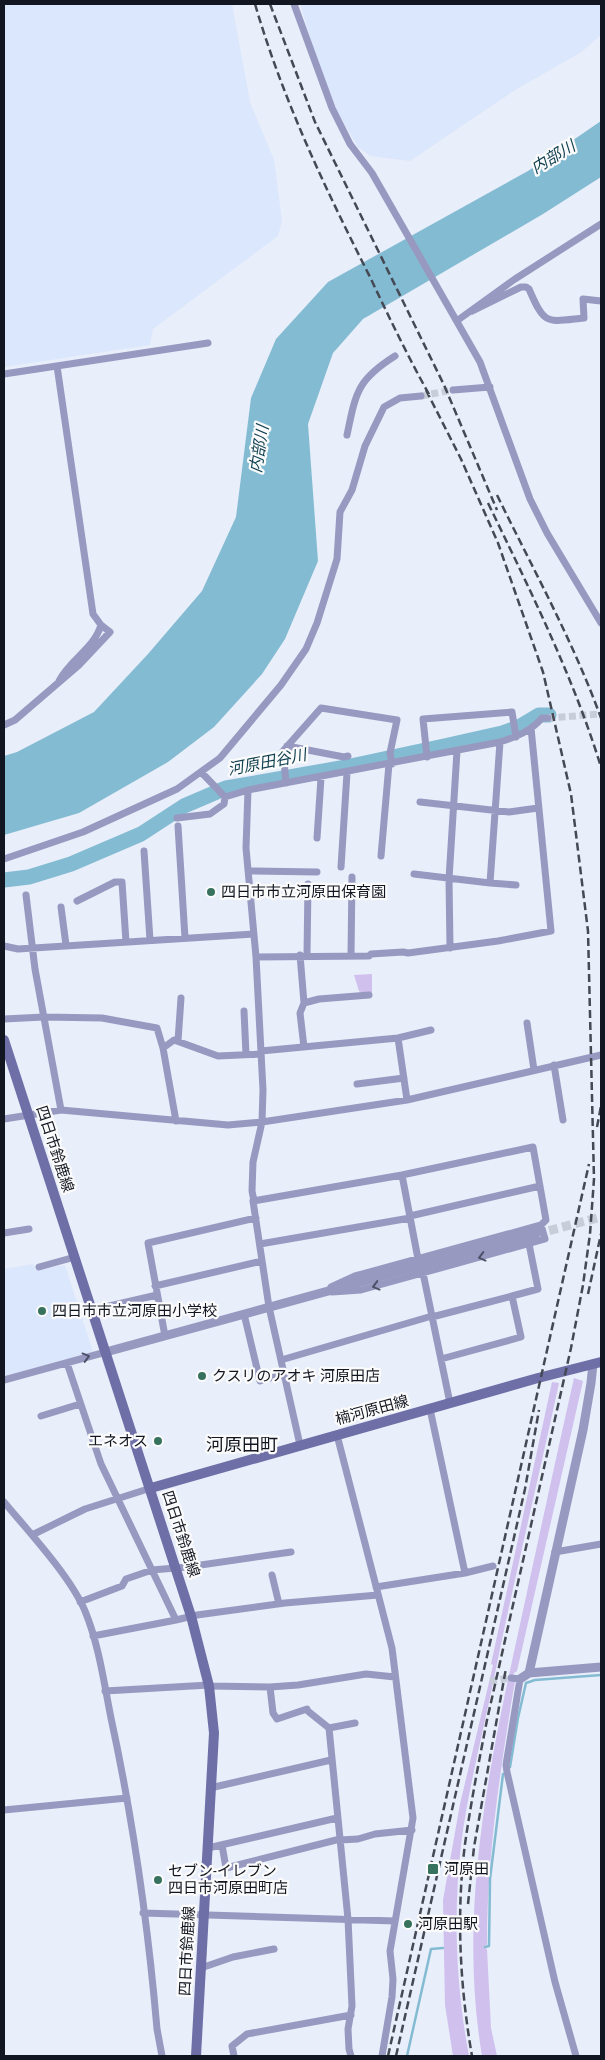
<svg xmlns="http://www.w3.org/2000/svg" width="605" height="2060" font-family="'Roboto Condensed','Noto Sans JP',sans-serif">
	<rect width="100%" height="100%" fill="#e8eefa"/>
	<path fill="#dbe7fc" d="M4,4H232L250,102L274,160L282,221L278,236L153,329L150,345L4,367Z
		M300,4H601V35L580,53L515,90L410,161L370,156L358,147L339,115L321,74Z
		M33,1264L36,1270L65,1265L93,1352L4,1376V1269Z"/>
	<path fill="#d0c0ee" d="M372,974V992L362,993L359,991L354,975Z
		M574,1378L583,1381L517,1671L514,1673L513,1678L515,1681C500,1770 487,1855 487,1945H485V1948L487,1949L491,2028L497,2056H482C458,1913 488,1770 519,1629C537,1546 555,1462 574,1378Z
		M552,1382L559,1383C538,1481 514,1579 494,1678C483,1733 468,1789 461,1845C453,1915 456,1987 469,2056H453L445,2005L443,1900L460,1804L490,1678L493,1665L491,1664Z"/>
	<path fill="#83bbd2" d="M601,121V177L543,214L363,319L333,353L308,424L318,561L285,639L262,674L214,727L168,762L79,813L4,835V756L17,752L94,712L148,654L202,591L236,517L251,398L276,339L328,282L528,171Z"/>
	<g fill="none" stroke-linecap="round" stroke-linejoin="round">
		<path stroke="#83bbd2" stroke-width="2.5" d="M510,1767L518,1718L526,1683L535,1680L601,1675
			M485,1947L489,1946L490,1879L503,1774
			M407,2056L431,1949L443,1948"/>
		<path stroke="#83bbd2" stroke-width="15" d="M4,880L29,877L71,864L141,834L184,806L226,788L346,767L444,746L502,733L519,727L539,715H549"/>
		<path stroke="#c8ced9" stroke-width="7" stroke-dasharray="7 3.5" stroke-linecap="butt" d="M421,396L453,390
			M548,718L601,714
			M490,1681L511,1678"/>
		<path stroke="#c8ced9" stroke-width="9" stroke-dasharray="9 4.5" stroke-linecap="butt" d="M536,1234L601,1217"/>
		<path stroke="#9799c0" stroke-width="7" d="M294,4L332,108L350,144L372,173L480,362L530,499L547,533L601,623
			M472,311L521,287H526L529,289C545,326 546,322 584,318L583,299L601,301
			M458,320L515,279L601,224
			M57,366L93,614L101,625C94,649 70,659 59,681
			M4,374L208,343
			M453,390L490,387
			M347,435C356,392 357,380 395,356
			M4,725L15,720L79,665L110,632L101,625
			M500,742L490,883L516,885
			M287,746L344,757L348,756
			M427,757L423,719L512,712L516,737
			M202,773L225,797L248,790L500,742C516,737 531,731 542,718H548
			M286,783L283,751L321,708L397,720L390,753L392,764
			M248,790L246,848L256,957L263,1090L262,1122L253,1162L252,1191L254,1201
			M420,802L509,812L538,808
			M177,818L210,814L224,804L225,797
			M178,826L185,938
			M317,838L321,778
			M144,851L150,940
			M381,856L389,764
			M4,859L83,832L177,789L220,758L281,685L306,649L317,623L337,559L340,512L352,490L365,446L384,407L400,398L421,396
			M341,867L347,773
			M248,871L317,872
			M414,874L490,883
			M26,895L35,969L61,1110
			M77,901L115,882H122L126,942
			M61,907L66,945
			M4,946L18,949L254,934
			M450,948L449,879L457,751
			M300,955L304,1003
			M307,955L308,884
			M351,955L352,877
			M256,957L369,956L371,954L403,952L408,953L498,941L551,931L531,728
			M244,1011L246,1054
			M4,1019L44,1017L102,1018L157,1028L163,1048
			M527,1023L534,1070
			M398,1038L407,1100
			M178,1041L181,998
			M304,1047L300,1013L304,1003L319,999L369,995
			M261,1051L398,1038L431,1030
			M554,1065L563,1120
			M357,1084L404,1078
			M4,1119L61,1110L228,1125L262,1122L407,1100L601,1055
			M176,1121L163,1048L174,1040L218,1056L261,1054
			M402,1175L418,1259
			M410,1216L540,1186
			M4,1233L29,1229
			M260,1244L410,1218
			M39,1267L75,1257
			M423,1273L450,1403
			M155,1286L262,1261
			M331,1287L355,1276L541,1225
			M92,1310L157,1295
			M244,1314L260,1381L284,1374
			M432,1317L512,1296
			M165,1336L148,1243L256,1218
			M441,1359L521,1337L512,1296L538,1289L529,1244
			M281,1360L432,1316
			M67,1363L101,1464L176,1620L197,1615L285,1603L378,1595
			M4,1380L106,1352
			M430,1409L465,1573
			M41,1416L80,1404
			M337,1435L392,1648L413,1818L390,1951L393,1979L392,1997L382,2056
			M300,1445L269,1307L253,1201L402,1175L533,1147L546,1220L541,1225L545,1239L361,1290L332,1292
			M4,1502C29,1532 70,1576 85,1611C99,1645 104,1683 111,1718C133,1820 148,1924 157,2029L162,2056
			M32,1535L85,1509L151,1488
			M555,1552L601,1544
			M272,1575L279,1604
			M376,1587L465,1573L493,1566
			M80,1602L122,1586L126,1579L152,1570L187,1567L291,1552
			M93,1636L176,1620
			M511,1678L520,1679L506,1765L507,1772L555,1982L576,2056
			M209,1686L270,1687L298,1685L366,1674L395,1677
			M270,1687L273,1713L277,1719L307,1709
			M105,1691L209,1685
			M309,1712L329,1728L348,1919L352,2006L348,2029L349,2049L351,2056
			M329,1728L355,1723
			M210,1788L331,1760
			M4,1810L127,1798
			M340,1840L358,1839L375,1834L412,1830
			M222,1845L226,1868L340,1839
			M208,1848L337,1818
			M143,1913L395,1921
			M201,1968L233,1957L274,1949
			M234,2056L232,2046L247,2034L351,2015"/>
		<path stroke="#9799c0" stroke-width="9" d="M106,1352L536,1234
			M529,1673L601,1667
			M520,1679L529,1673L583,1430L591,1383L593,1364"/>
		<path stroke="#6e6fa7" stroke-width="10" d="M4,1040L191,1616L209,1686L214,1733L196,2056
			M151,1488L538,1378L601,1362"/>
		<path stroke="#444954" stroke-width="2.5" stroke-dasharray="8 4" stroke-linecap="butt" d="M255,4C283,100 325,188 370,277C389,317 408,357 430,396
			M270,4L315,122L444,385L497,510
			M426,390L461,459L498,543L543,672L571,794L588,931L594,1179L590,1234L583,1285L571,1348L487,1720C479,1761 471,1802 465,1844C456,1914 460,1987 472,2056
			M497,495C533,569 573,641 601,718
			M488,503C530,590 573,676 601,767
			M597,1127L601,1106
			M588,1294L601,1234
			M468,1904L474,1847L506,1668
			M388,2056L589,1164
			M396,2056L525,1489L539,1410"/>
	</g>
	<defs><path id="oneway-chevron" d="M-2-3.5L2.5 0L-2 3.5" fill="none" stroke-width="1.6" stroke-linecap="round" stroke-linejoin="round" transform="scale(1.25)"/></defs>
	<g stroke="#4d5168">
		<use href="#oneway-chevron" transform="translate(482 1257) rotate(165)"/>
		<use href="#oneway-chevron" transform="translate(376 1286) rotate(165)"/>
		<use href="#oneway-chevron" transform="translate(86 1357) rotate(-15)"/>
	</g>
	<g fill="#36725d" stroke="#fbfbfb" stroke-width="2">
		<circle cx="211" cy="892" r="5"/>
		<circle cx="42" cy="1311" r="5"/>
		<circle cx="202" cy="1376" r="5"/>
		<circle cx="158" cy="1441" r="5"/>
		<rect x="427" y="1863" width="12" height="12" rx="2.5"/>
		<circle cx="158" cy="1880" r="5"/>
		<circle cx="408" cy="1924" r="5"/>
	</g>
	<g text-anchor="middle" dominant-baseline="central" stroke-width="4.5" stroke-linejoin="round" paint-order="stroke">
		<g font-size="15" fill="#111620" stroke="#fbfbfb" text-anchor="start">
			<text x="221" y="892">四日市市立河原田保育園</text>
			<text x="52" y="1311">四日市市立河原田小学校</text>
			<text x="212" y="1376">クスリのアオキ 河原田店</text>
			<text x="148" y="1441" text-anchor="end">エネオス</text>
			<text x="444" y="1869">河原田</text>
			<text x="168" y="1871">セブン-イレブン<tspan x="168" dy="17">四日市河原田町店</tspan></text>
			<text x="418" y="1924">河原田駅</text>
		</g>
		<g font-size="15" fill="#111620" stroke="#fbfbfb">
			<text transform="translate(55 1149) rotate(72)">四日市鈴鹿線</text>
			<text transform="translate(372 1410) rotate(-15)">楠河原田線</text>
			<text transform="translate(181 1534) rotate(72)">四日市鈴鹿線</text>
			<text transform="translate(187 1951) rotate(-87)">四日市鈴鹿線</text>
		</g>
		<g font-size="16" font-style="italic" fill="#0d3e4f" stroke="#fbfbfb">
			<text transform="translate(553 157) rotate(-31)">内部川</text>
			<text transform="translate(259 449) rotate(-81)">内部川</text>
			<text transform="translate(267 762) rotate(-11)">河原田谷川</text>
		</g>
		<g font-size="18" fill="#111620" stroke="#fbfbfb">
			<text x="242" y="1444">河原田町</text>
		</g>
	</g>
	<rect width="605" height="2060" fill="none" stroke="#111620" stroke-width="10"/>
</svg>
